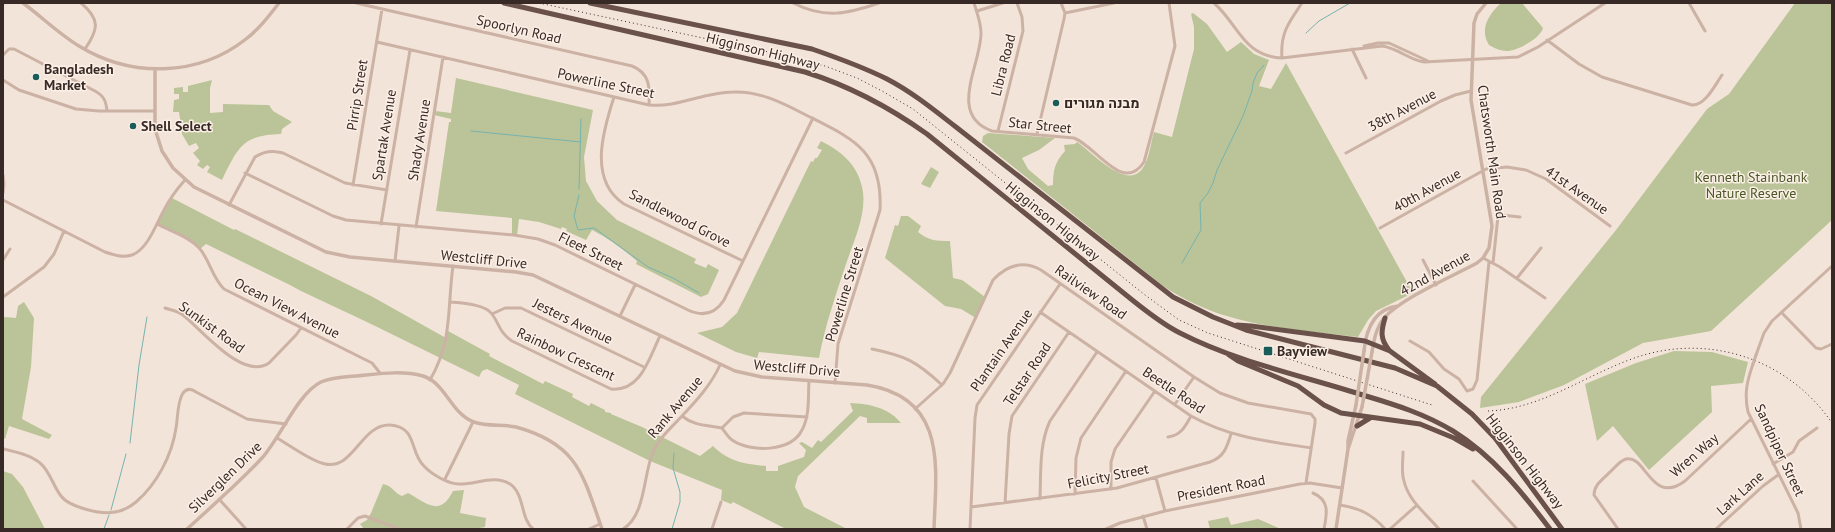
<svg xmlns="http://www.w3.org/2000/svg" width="1835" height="532" font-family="'PT Sans',Heebo,sans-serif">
	<rect width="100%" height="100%" fill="#f3e4d9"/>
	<path fill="#bac498" d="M1501,3H1522L1543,28C1541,38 1517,51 1507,51C1501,51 1494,48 1489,45C1479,29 1489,14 1501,3Z
		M1795,3H1832V220L1711,331L1643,343L1564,385L1519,402L1480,408L1481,397L1616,230L1707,109L1729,94Z
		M1193,13L1207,24L1227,52L1241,42L1254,54L1269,60L1259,86L1271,89L1286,63L1413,293L1376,311L1368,320L1358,337C1288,328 1222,327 1162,285L982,142L983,136L988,133L1055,138L1039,150L1022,158L1028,169L1048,186L1053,185C1053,170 1055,162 1065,151L1064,145L1075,144L1077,142C1092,152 1131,196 1145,164C1150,154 1151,142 1154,132L1172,137L1194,49V27L1191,14Z
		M456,78L593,110L584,157L586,181L597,201L617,220L696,259L694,263L706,268L708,264L719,270L708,294L701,297L636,264L637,261C623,249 608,238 592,230L586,240L566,231L567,229L562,227L561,229L539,222L519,219L517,235H512V218L436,211L449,122H451V119L434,115L435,111L451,113Z
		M212,80L210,88V113L223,112V104L269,105L273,111L292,122L282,129L281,134C242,135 238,148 222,180L207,172L210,167L207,165L203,169L197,165L200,161L193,153L199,148L196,143L189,146L182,134L179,112H173L174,100L179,99V94H174V88L183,87V92H188V86Z
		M821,141C841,151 857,164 862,187C868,212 854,240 846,264C836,294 825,326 819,358L759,352L757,358L736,352L697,333L722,327L737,313L811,161L813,162L815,158H817L822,150L817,148Z
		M931,167L939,172L930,188L921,184Z
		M172,198L234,230L235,229L371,296L446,338L448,331L490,354L489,356L543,384L545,381L573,394L572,397L589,406L591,403L605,410V412L611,413V414L642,427L700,456L713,446C729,462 745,464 766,466V471H778V466L804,457L806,450L799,443L802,442L812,448L818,440L821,442L853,411L850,403C869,404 888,407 901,423H867V418L860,416L798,476L795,487L804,507L847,529H786L733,502L731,504L721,500L722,490L650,461L515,394L519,385L487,369L482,371L479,377L369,323L301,291L290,285L206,244L200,249L190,241L157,224Z
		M901,216H908L921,226L918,232C929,241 937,241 950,241L953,278L962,280L985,297L976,318L961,309L945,306L885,258L895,225L898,226Z
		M24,302L34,318L31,367L22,419L52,435L49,439L9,426L5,439L3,438V318L5,317L16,318L18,306Z
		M1674,351L1712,352L1748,362L1743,383L1711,386L1712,412L1649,470L1613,426L1597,441L1585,384L1636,363Z
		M3,471L12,474L23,487L45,529H3Z
		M383,484C393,486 394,493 402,496L408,493C428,504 440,517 453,491L464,490L460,513L486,518L485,527L474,529H364L360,524L367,520L371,513Z
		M1228,517L1231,525L1258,519L1281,529H1210L1208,521Z"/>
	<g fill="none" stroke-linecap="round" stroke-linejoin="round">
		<path stroke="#76b3af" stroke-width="1" d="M1306,33L1319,21L1350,3
			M471,131L581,142
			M579,189L581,119
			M579,195L574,216L578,230L594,228L597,230L648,267L673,278L699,293
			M1182,263L1201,230L1200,203L1208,193L1213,183L1217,170L1243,116L1252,91L1253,83L1257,73L1264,65
			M130,443L139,365L147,317
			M111,510L126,454
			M104,529L109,515
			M458,529H460
			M672,529L680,502V492L673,468L674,453"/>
		<path stroke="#ccb2a4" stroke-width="3" d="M81,3C100,19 99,29 85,49
			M356,3L632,66C650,73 650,88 649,105
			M793,3C825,19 847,14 879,3
			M974,3C977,13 981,23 981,33C981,65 947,115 992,131L1074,138C1097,147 1123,194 1144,162L1175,46L1169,3
			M1214,3C1239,25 1243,56 1282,58
			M1302,3C1289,22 1280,33 1282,58L1382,46C1398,48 1409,60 1424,62L1518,57L1538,47L1605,3
			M1689,3L1705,31
			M3,4L4,3
			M977,11L1003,3
			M1065,13L1114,3
			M1547,40L1579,64L1602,77L1692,105C1705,106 1715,85 1722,75
			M377,42L649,105C677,108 704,92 733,92C759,91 781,102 804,114C851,138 883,149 880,210L838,344L835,383
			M1364,46L1378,43H1389L1428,61
			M1352,49L1366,78
			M3,55L9,49H14L95,91C104,96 106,101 107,111
			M3,80L19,90L76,109L99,111H153
			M614,97C603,131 588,180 624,204L743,261
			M998,131L1023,31L1022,17L1017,3
			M1037,134L1064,19L1065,13L1061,3
			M1346,153L1441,101L1455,95L1471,91
			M245,173L333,216L346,220L514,235L538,239L555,245L688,310C703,317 715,314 724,300L813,118
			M3,175L4,184L3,193
			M353,185L382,9
			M3,200L105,252C114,255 123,258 132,255C148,249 156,224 164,210C169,200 177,189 185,180
			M229,205L255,157C264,151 273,150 283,153L345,183L387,190
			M157,224C170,231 190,237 200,249C210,261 212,277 224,289L372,363L380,373
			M381,224L410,50
			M416,227L443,57
			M1380,228L1486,169L1507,167L1526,170L1546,179L1610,226
			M1483,258L1500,267L1545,298
			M3,260L10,249
			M1423,260L1436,285
			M395,261L399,226
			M1493,263L1498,216L1501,215L1520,217
			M1517,278L1541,248
			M3,297L44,267L54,254L64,231
			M450,302C461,303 485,304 492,314C500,325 499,332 512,341L611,389C641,392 649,358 660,336
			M165,308C171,310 178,311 183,315C202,330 243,381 269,363L296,335L301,328
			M1040,312L1191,416C1231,438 1267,441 1311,448
			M1782,313L1816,348L1821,349L1832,344
			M492,314L505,308H521L644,367
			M620,316L635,285
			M1410,341L1429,352L1444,369L1459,379L1467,391L1473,389L1477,380L1489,262
			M872,349C906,356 916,361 942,385
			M1756,355L1764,333L1772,321L1832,266
			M1753,364C1747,381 1744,394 1748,412L1798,513L1801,529
			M430,380C453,340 447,309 453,266
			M1175,404L1194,377
			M915,409L943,384L950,373L993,280C1007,265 1023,260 1041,270L1194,377L1220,393L1248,403L1311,414L1315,419V423L1306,483
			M682,416C694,426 707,425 722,428C725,432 728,437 732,440C751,453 791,452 802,430C810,416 808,396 809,381
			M722,428L733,417L744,413L807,417
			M1168,437C1181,435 1185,427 1191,416
			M277,438C289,445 312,462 325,464C354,470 361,424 390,425C418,427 409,452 424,466C431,474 448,484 459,484C475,485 494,474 510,484C525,494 520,518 533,529
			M4,449C16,452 31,455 40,463C50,471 53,486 61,496C69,507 101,515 115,512C122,511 130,507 136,502C157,484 172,455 176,428C178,418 177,402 183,393C187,388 192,389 196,392L247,419L286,424
			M1403,452C1403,461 1401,472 1404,481C1408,500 1427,515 1439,529
			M1773,464L1793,452L1799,441L1817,428
			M1156,478L1165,511
			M445,479L473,422
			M1473,481L1517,529
			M1111,489V462L1115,449L1155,391
			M1313,493C1330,500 1327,514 1324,529
			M1075,494L1076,458L1081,438L1126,371
			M219,499L246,529
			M1040,499C1041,473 1039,444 1050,421L1097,352
			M1005,503L1009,434L1012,416L1069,332
			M1340,505C1359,508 1372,514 1385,529
			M971,507L1117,488L1210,462C1224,457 1227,447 1231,434
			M1143,516L1147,529
			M347,529L358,518L365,516L399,529
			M589,529L600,524
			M623,529C646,515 643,475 653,452C660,437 671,428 682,416C696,401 711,385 720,365
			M712,529L721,502
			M970,529L975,418L977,405L1060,284
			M1106,529L1120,523L1165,511L1300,484L1310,483L1342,488
			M1390,529L1417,505
			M1618,529L1594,495C1594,485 1602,480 1609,473C1614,469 1619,461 1626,459C1646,454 1651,506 1685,481L1751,419
			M1716,529L1763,486L1778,475"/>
		<path stroke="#ccb2a4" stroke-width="3.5" d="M23,3C42,17 59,34 79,46C131,78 198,77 246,39C259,29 269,16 279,3
			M155,69V129L162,151L173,168L194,187L326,252L350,257L516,272L533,275L735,371L762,377L867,385C948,398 936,468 934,529
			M1364,351C1366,330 1374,309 1398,306
			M1372,352C1374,340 1376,328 1384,318C1402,298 1451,277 1477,263L1483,258L1489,248L1492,226L1471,100L1474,23L1477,14L1486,3
			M1348,449L1362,407
			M187,529C212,506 239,483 262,458C280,438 298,393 321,382C334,376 352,377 366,375C385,373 404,371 423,376C446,383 451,414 474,422C487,427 502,424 516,427C578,444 583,475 602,529
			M1336,529L1348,449V441L1356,405"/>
		<path stroke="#6a514a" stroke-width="5" d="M504,3L805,72C850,86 889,107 927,134L1131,299C1146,311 1162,324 1180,333C1239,363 1304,376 1366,396C1396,405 1425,414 1453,431C1493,456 1522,492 1550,529
			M590,3L812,49C838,58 863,67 887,79C912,92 934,110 956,127L1173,297L1213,317L1246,330L1395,368L1437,386L1472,414L1495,438L1562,529
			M1385,318C1381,331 1380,339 1389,350
			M1237,325L1251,326L1365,341L1390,351L1435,384
			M1229,355L1238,361L1298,386L1324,405L1341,413L1420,424L1454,438L1473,449
			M1357,426L1370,418"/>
		<path stroke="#372a26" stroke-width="1" stroke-dasharray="1 3" stroke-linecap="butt" d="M539,3L792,57L825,66L857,78L882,91L913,109L1145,295L1179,320L1208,333L1432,405
			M1488,411C1540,409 1581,378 1629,360C1704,331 1787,357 1832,423"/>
		<path stroke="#ccb2a4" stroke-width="3" d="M1753,364L1756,355"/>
		<path stroke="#ccb2a4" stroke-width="3.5" d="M1356,405L1364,351
			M1362,407L1372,352"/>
	</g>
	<g fill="#195c5a" stroke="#fbefe6" stroke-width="1.5">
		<circle cx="36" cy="77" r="4"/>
		<circle cx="1056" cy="103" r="4"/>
		<circle cx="133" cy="126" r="4"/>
		<rect x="1263" y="346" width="10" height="10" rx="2"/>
	</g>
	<g text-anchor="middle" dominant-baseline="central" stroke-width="3" stroke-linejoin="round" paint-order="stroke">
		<g font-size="14" fill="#372a26" stroke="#fbefe6">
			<text transform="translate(519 29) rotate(13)">Spoorlyn Road</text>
			<text transform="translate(763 51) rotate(14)">Higginson Highway</text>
			<text transform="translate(1003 65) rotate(-76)">Libra Road</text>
			<text transform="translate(606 83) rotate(12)">Powerline Street</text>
			<text transform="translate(357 95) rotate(-81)">Pirrip Street</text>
			<text transform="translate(1402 110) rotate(-28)">38th Avenue</text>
			<text transform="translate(1040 125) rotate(6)">Star Street</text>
			<text transform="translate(384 135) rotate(-81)">Spartak Avenue</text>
			<text transform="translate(419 140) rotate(-81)">Shady Avenue</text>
			<text transform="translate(1492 152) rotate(82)">Chatsworth Main Road</text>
			<text transform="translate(1427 190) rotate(-29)">40th Avenue</text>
			<text transform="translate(1577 190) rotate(35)">41st Avenue</text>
			<text transform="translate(680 218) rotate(27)">Sandlewood Grove</text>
			<text transform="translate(1053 221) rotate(39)">Higginson Highway</text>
			<text transform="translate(591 251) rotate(26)">Fleet Street</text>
			<text transform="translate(484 259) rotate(6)">Westcliff Drive</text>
			<text transform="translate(1435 273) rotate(-29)">42nd Avenue</text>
			<text transform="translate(1091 292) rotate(35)">Railview Road</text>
			<text transform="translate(844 294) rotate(-73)">Powerline Street</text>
			<text transform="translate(287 308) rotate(27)">Ocean View Avenue</text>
			<text transform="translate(573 321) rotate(26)">Jesters Avenue</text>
			<text transform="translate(212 327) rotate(36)">Sunkist Road</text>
			<text transform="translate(1001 350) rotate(-55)">Plantain Avenue</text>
			<text transform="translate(566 354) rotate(25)">Rainbow Crescent</text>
			<text transform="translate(797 368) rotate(5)">Westcliff Drive</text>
			<text transform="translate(1027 374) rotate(-56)">Telstar Road</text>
			<text transform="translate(1174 390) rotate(34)">Beetle Road</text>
			<text transform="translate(675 407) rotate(-50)">Rank Avenue</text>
			<text transform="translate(1780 450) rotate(65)">Sandpiper Street</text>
			<text transform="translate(1694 455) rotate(-41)">Wren Way</text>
			<text transform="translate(1525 461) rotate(52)">Higginson Highway</text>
			<text transform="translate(1108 476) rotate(-11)">Felicity Street</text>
			<text transform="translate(225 477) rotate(-44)">Silverglen Drive</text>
			<text transform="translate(1221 488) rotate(-11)">President Road</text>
			<text transform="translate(1740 493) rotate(-42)">Lark Lane</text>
		</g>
		<g font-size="14" font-weight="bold" fill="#372a26" stroke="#fbefe6" text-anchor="start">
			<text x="44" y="69">Bangladesh<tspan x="44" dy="16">Market</tspan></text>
			<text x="1064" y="103">מבנה מגורים</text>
			<text x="141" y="126">Shell Select</text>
			<text x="1277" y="351">Bayview</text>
		</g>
		<g font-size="14" fill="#4b5828" stroke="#fbefe6">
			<text x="1751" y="177">Kenneth Stainbank<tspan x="1751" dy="16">Nature Reserve</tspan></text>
		</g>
	</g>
	<rect width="1835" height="532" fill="none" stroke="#372a26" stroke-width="8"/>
</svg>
